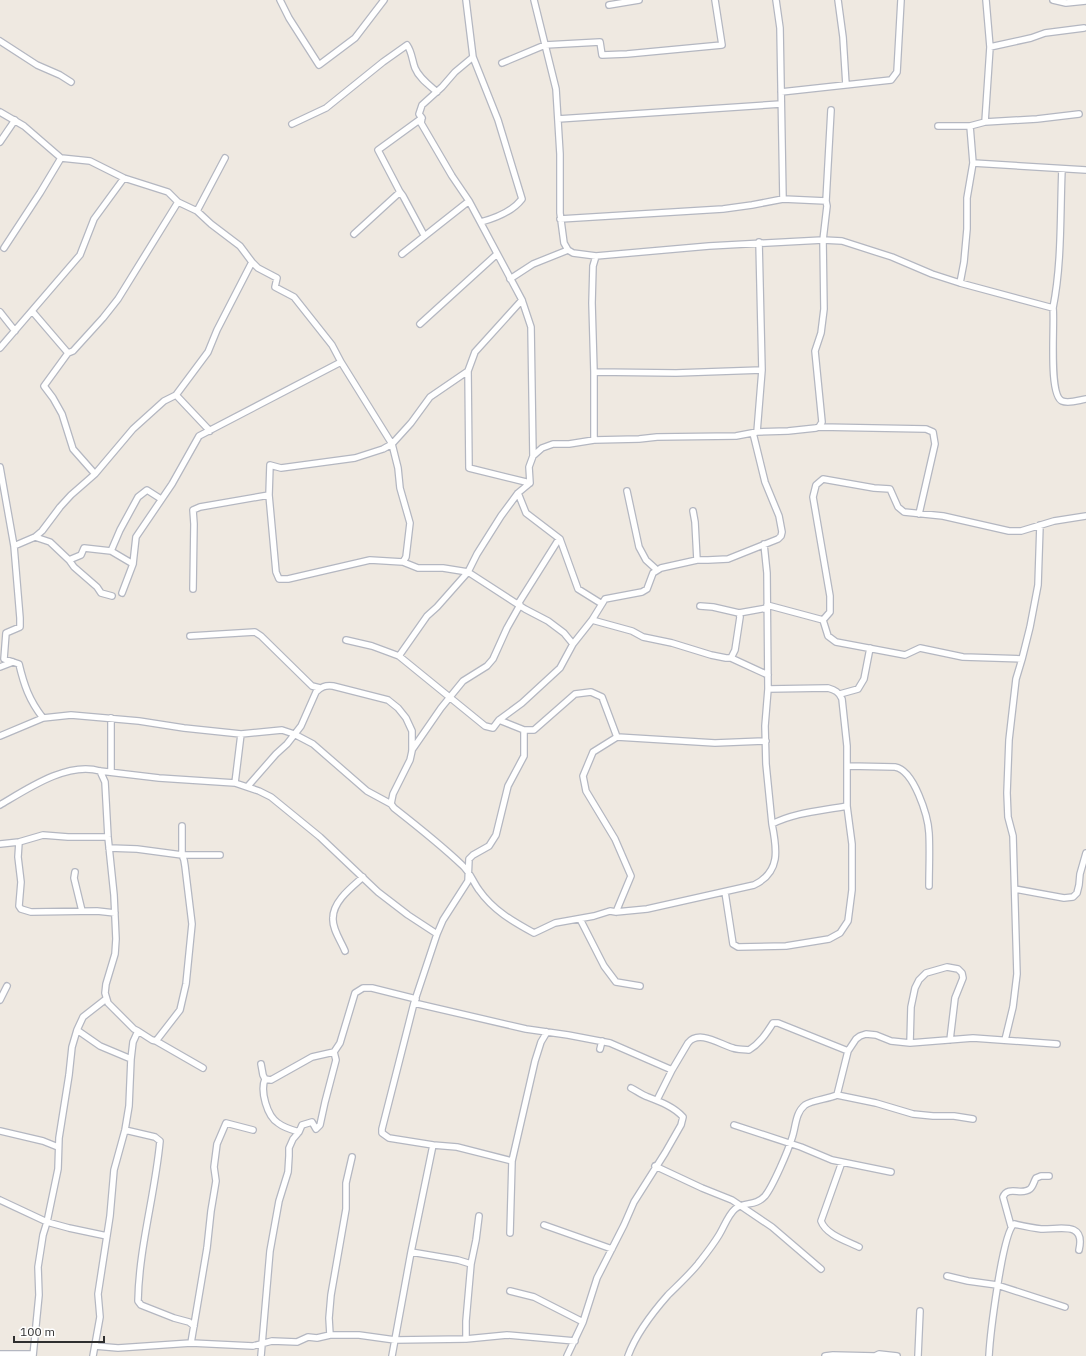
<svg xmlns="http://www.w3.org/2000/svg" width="1086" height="1356" font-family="'IBM Plex Sans',sans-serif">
	<rect width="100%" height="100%" fill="#efe9e1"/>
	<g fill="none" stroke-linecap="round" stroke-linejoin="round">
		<g stroke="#b4b7c1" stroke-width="8">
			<path id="street" d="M280,0L289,18L319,65L355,38L384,0
				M466,0L473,57L498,120L522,199C512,212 496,218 481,222
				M534,0L556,89L560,154V213L564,243L568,250L573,253L596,256
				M776,0L780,28L783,199
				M838,0L843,37L846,85
				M1053,0L1066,3L1086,1
				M609,5L639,0
				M0,41L37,65L60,75L71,82
				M990,47L1031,38L1045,33L1084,28
				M473,57L455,72L442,87L422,105L419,114L422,118L421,123L452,176L469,201L522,300L531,327L533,456
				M502,63L545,45L600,42L602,55L627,54L722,45L715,0
				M781,92L891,80L897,72L901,0
				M0,112L24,126L61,158L90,161L124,178L168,192L178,202L197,211L225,158
				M422,118L378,150L400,192L403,196L424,235
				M558,119L781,104
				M985,122L990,47L986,0
				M292,124L326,108L383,62L407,45C412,52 412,60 415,68C419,78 429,85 437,92
				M938,126H970L985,122L1037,119L1079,114
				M0,142L15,120
				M973,163L1086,170
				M826,201L831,110
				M560,219L723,209L752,205L783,199L826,201L827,206L823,240L824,309L821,333L815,351L822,422L819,427L816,428L788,431L757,432
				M354,234L400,192
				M4,248L40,193L61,158
				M402,254L469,201
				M510,279L533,264L568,250
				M960,283L964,262L967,229V198L973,163L970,126
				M522,300L475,352L468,371L469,468L530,483
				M1053,308C1062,263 1060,215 1062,169
				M32,311L68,353
				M0,312L15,331
				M420,324L497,254
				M0,348L80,255L94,219L124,178
				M341,362L392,444L411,423L430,397L468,371
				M594,372L676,373L762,370
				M176,395L210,431
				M819,427L926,429L933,432L935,444L919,514
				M594,440V372L592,303L593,266L596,256L709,246L823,240L842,241L892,257L932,274L960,283L1053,308C1055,323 1048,395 1062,401C1069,404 1079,400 1086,399
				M0,467L14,546L20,618V627L6,633L4,659L19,664C24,685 29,700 43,718
				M95,474L73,449L62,414L53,398L44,386L68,353L73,351L103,318L118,299L178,202
				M627,491L639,547L646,560L657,570
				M518,493L526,513L560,539L578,589L602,604
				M693,511L695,522L697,560
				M35,537L50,542L69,560L81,555L84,548L111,551L133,564
				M764,544L767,573L768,689L765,726L766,764L772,824
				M14,546L35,537L42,531L60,507L71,495L95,474L133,429L164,401L176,395L208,352L217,330L252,262L240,246L211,224L197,211
				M111,551L120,530L138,497L147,490L161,499
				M69,560L74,567L97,587L101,593L112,596
				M403,562L370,560L288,579H279L276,572L269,495L270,465L281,468L355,458L383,449L392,444L398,468L400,488L410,523L406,557L403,562L418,568H443L468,572L525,609L548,621L564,633L573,644L560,668L522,703L499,720L524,730V756L508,786L496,835L489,846L473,855L469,859L468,881L443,920L437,934L414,1003L382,1129V1133L389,1138L433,1145L457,1147L512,1161
				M193,589L194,524L193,510L200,507L269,495
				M122,593L133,564L136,537L172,484L199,436L341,362L332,345L294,297L275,287L277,278L258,268L252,262
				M767,605L823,620L830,612V596L813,497L816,485L823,479L874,488L890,489L898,507L904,512L943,516L1009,531H1021L1054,521L1086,516
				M700,606L713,607L739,613L740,617L735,650L731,658
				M739,613L767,608
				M592,620L632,631L643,637L672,643L711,655L726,658H731L768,675
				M823,620L828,636L836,642L905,655L920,648L963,657L1022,659
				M190,636L255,632L261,636L312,686L320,688
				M346,640L372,646L399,656L485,726L493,728L499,720
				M573,644L592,620L605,599L642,592L647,589L653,573L661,568L697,560H708L728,559L778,539L781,536L782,532L779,516L765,482L753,433
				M399,656L427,616L437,607L468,572L477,554L501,516L518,493L530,483L529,467L533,456L542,448L553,444H569L594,440L639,439L657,437L736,436L757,432L762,370L759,242
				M0,667L13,662
				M840,694L858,689L864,679L870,648
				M524,730H534L575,694L591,692L602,697L617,737
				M0,736L43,718L71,715L139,721L184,728L241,734L282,730L294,734L313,744L367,791L391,804
				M412,750L441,708L463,681L487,666L493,659L507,628L520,605L518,604L557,542L560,539
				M848,766L895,767C914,770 928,816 929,833C930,851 929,869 929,886
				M111,772V718
				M235,783L241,734
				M248,786L276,754L287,744L301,726L316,692C321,687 325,685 333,686L388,700L398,708L406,718L412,731V751L410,760L393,794L391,804L394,808C417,826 440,844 462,865C470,872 473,882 479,890C493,910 512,921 534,933L555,923L594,916L610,911L616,912L647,909L754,885C781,872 777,849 772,824C796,812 821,811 847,806
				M0,805C27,789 68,761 100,771L159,778L235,783L259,791L271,797L320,837L378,892L408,915L437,934
				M182,826V855H220
				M19,842L18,857L21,882L19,906L21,909L31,912L97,911L115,913
				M0,844L19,842L43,835L68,837H108
				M109,848L137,849L182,855L184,860L185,866L192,924L186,984L180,1010L156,1041L152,1040L138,1031
				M75,872L74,878L82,911
				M1015,889L1064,898L1073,897L1077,893L1079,885L1080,874L1086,853
				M725,892L733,944L738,947L786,946L829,939L840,933L848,921L852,890V844L847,806V746L842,699C839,692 835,690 828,688L768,689
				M616,912L631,876L615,839L586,791L583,776L593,752L617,737L715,743L766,741
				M580,919L604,966L616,982L640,986
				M345,951C341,941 332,929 333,918C333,901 352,887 363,877
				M0,1000L7,986
				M414,1003L526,1029L568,1035L610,1043L672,1070
				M77,1030L83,1017L106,999
				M1005,1040L1013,1007L1017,974L1013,836L1008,817L1007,793L1009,740L1016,679L1022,659L1030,627L1038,585L1040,525
				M156,1041L203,1068
				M910,1043L911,1007L915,988L919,980L926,973L947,967L958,969L962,973L963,978L955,998L950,1040
				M600,1049L602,1041
				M261,1064L263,1075L265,1079L271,1080L312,1057L334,1052
				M265,1079C260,1091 267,1116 278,1123C283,1127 292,1130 299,1132
				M837,1095L876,1103L913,1114L933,1116H954L973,1119
				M657,1100L672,1070L688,1043C699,1029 721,1045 733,1048C738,1050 744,1049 749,1050C760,1043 766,1034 773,1023H778L848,1051
				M734,1125L801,1147L832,1160L891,1172
				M125,1130L155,1137L160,1141C155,1195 139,1247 138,1301L141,1305L174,1318L189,1322L194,1326
				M0,1131L43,1141L58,1147
				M842,1162L821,1221C826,1235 847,1241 859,1247
				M655,1166L702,1188L732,1200L772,1227L821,1269
				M0,1200L47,1222L69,1228L107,1236
				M544,1225L612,1249
				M1011,1226L1003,1197C1008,1185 1022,1196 1030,1189C1033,1187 1034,1181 1036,1178L1041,1176H1049
				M510,1233L512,1161L535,1061L541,1042L547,1032
				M411,1252L458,1260L471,1264L466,1321V1339
				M471,1264L476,1240L479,1216
				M947,1276L968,1281L997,1285L1065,1307
				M510,1291L534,1297L583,1322
				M330,1335L329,1318L331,1295L346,1209V1183L352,1157
				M191,1343L207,1248L211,1211L216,1181L214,1167L217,1144L226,1123L253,1130
				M95,1346L118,1348L191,1343L253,1346L272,1341L297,1342L308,1337L317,1338L330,1335H359L395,1340L466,1339L507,1335L575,1341
				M0,1354H33
				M33,1356L39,1295L38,1267L41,1248L43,1235L47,1222L58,1169L59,1138L69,1075L72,1047L77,1030L100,1046L131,1059
				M93,1356L100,1317L98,1294L110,1216L114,1170L125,1130L129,1106L131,1059L133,1042L138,1031L134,1029L108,1003L105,993L106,984L115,954L116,939L114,895L108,837L105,782L100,771
				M261,1356L270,1251L279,1201L288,1172L289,1156V1148L293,1139L299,1132L302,1125L312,1122L316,1129L320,1125L325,1102L336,1060L334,1052L340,1043L355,993L363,988H372L416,999
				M392,1356L411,1252L433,1145
				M567,1356L583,1322L597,1278L624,1225L634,1202L665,1153L681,1125L683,1117C674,1107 661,1102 648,1097C642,1095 637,1091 631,1088
				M628,1356C636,1334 653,1312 668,1295C678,1285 689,1275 698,1264C705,1255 713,1245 719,1235C724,1227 728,1215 735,1209C744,1201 755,1207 765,1196C773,1186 788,1151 792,1138C796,1127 795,1113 805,1105C812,1100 828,1099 837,1095L848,1051L856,1039L860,1036L866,1034L876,1035L891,1041L910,1043L973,1038L1057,1044
				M825,1356L833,1355L875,1356L879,1354L897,1356
				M918,1356L920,1311
				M989,1356C990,1337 1002,1234 1014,1224C1023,1226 1032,1228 1041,1229C1058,1230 1086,1220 1079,1250"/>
		</g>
		<use href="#street" stroke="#fff" stroke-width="5.5"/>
	</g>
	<path d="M14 1336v6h90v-6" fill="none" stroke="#2e2e2e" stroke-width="2"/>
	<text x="20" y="1336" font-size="12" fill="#2e2e2e" stroke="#ffffff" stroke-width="3" paint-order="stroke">100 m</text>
</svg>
